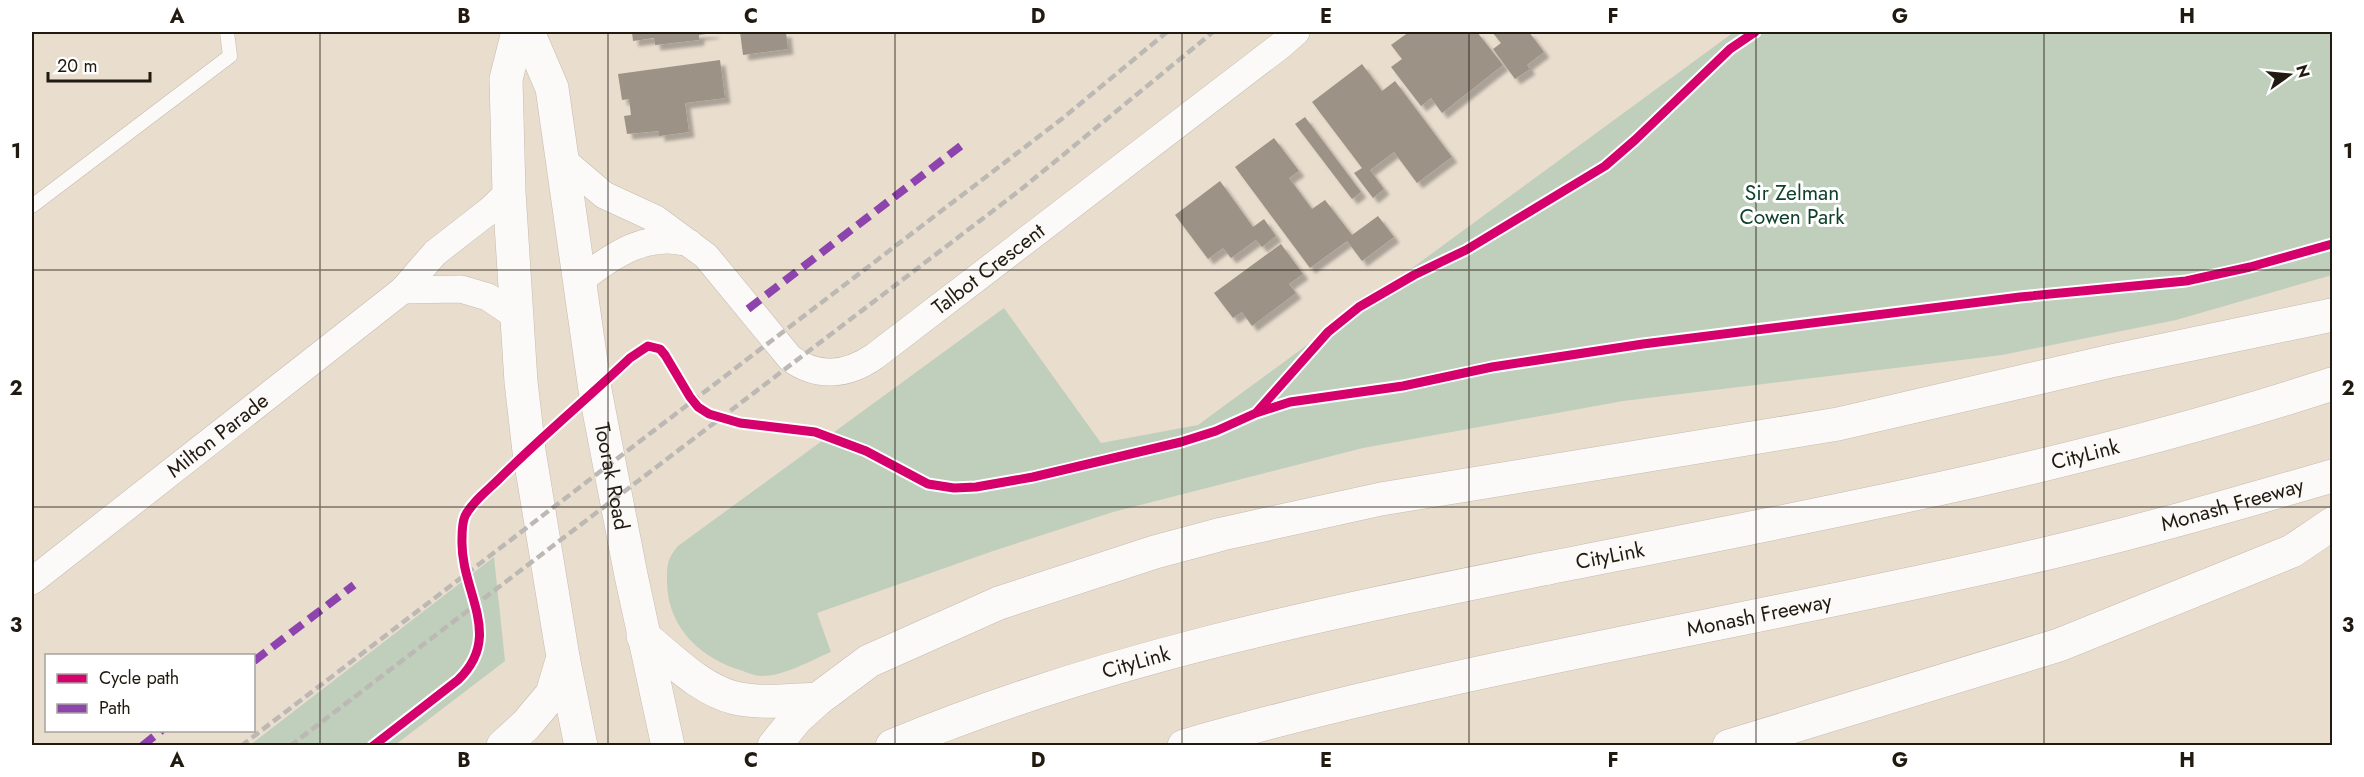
<svg xmlns="http://www.w3.org/2000/svg" width="2364" height="777" font-family="Jost,sans-serif">
	<defs>
		<filter id="shadow"><feDropShadow dx="5.5" dy="5.5" stdDeviation="1.5" flood-color="#0004"/></filter>
	</defs>
	<rect width="100%" height="100%" fill="#e9ddce"/>
	<path fill="#c0cebc" d="M1734,32H2332V275L2176,320L2002,355L1623,401L1363,448L1113,512L993,551L817,613L831,652C809,661 785,676 761,676C755,676 749,673 743,671C702,659 669,630 667,584C667,567 666,560 678,546L1004,308L1101,443L1198,425Z
		M494,557L505,661L395,745H250Z"/>
	<path fill="#9c9286" filter="url(#shadow)" d="M632,32H714V33L699,35V40L655,45L654,38L633,41Z
		M740,32H786L788,49L743,55Z
		M1409,32H1477L1503,65L1442,113L1431,98L1421,106L1391,67L1402,59L1391,45Z
		M1492,32H1529L1544,52L1527,65L1530,69L1515,79L1493,49L1501,43Z
		M720,60L725,98L685,103L689,132L659,136V131L627,134L624,116L631,115L629,99L622,100L618,74Z
		M1362,64L1382,91L1395,81L1452,157L1417,183L1394,152L1370,170L1384,189L1373,198L1354,173L1362,168L1312,102Z
		M1305,117L1361,192L1352,199L1295,124Z
		M1274,138L1299,171L1289,178L1312,209L1325,200L1352,235L1378,216L1394,237L1362,261L1347,241L1310,268L1235,167Z
		M1220,181L1253,227L1264,219L1276,236L1262,247L1256,240L1231,258L1223,248L1208,259L1175,215Z
		M1281,244L1303,274L1289,284L1296,293L1252,326L1242,312L1233,318L1214,293Z"/>
	<g fill="none" stroke-linecap="round" stroke-linejoin="round">
		<g stroke="#c5bbb0" stroke-width="15">
			<path id="service" d="M32,206L230,56L227,32"/>
		</g>
		<g stroke="#c5bbb0" stroke-width="28">
			<g id="minor">
				<path id="s1" d="M563,160L604,195L656,219L706,256L790,358C818,379 848,375 875,356L1280,46L1296,32"/>
				<path d="M579,281C613,256 645,231 689,243"/>
				<path d="M403,290L461,289L488,297L516,316"/>
				<path id="s2" d="M32,581L403,290L435,253L489,211L509,192"/>
			</g>
		</g>
		<g stroke="#c5bbb0" stroke-width="34">
			<g id="primary">
				<path d="M518,32L506,79L509,192L521,382L529,451L563,657L581,746"/>
				<path id="s3" d="M528,32L552,88L595,390L631,575L668,746"/>
			</g>
		</g>
		<g stroke="#c5bbb0" stroke-width="34">
			<g id="motorway">
				<path d="M643,636C671,658 699,689 735,698C761,704 791,700 818,699"/>
				<path d="M503,746L526,725L552,694L563,657"/>
				<path d="M774,746L796,719L818,699L869,661L999,603L1155,552L1222,534L1381,499L1838,424L2111,361L2332,315"/>
				<path id="s4" d="M892,746C1102,658 1326,613 1548,568C1812,516 2075,468 2332,384"/>
				<path id="s5" d="M1184,746C1465,665 1755,622 2040,555C2139,532 2236,504 2332,476"/>
				<path d="M1729,746L2059,645L2292,551L2332,524"/>
			</g>
		</g>
		<use href="#service" stroke="#fcfaf8" stroke-width="14"/>
		<use href="#minor" stroke="#fcfaf8" stroke-width="27"/>
		<use href="#primary" stroke="#fcfaf8" stroke-width="33"/>
		<use href="#motorway" stroke="#fcfaf8" stroke-width="33"/>
		<path stroke="#bcb8b4" stroke-width="4.5" stroke-dasharray="9 4.5" stroke-linecap="butt" d="M241,746L1063,118L1167,32
			M290,746L1019,191L1213,32"/>
		<path stroke="#8e44ad" stroke-width="8" stroke-dasharray="15 8" stroke-linecap="butt" d="M748,309L966,142
			M254,661L354,585
			M142,746L162,730"/>
		<g stroke="#fff" stroke-width="13">
			<path id="cycleway" d="M1256,413L1328,332L1359,307L1414,275L1466,250L1605,166L1635,140L1730,49L1755,32
				M373,746L458,680C505,635 460,592 462,539C462,531 462,523 465,516C472,502 488,490 499,479C541,437 587,399 630,358L648,346L660,349L665,355L690,397L698,407L709,414L740,423L815,432L866,451L928,484L954,488L976,487L1033,477L1181,442L1216,431L1256,413L1290,402L1403,386L1492,367L1643,344L2020,297L2186,281L2250,267L2332,244"/>
		</g>
		<use href="#cycleway" stroke="#d6006c" stroke-width="9"/>
	</g>
	<path fill="none" stroke="#211a10" stroke-width="1.5" stroke-opacity="0.55" d="M320,32V746M608,32V746M895,32V746M1182,32V746M1469,32V746M1756,32V746M2044,32V746M32,270H2332M32,507H2332"/>
	<g text-anchor="middle" dominant-baseline="central" stroke-width="6" stroke-linejoin="round" paint-order="stroke">
		<g font-size="21" fill="#0f412b" stroke="#fff">
			<text x="1792" y="193">Sir Zelman<tspan x="1792" dy="24">Cowen Park</tspan></text>
		</g>
		<g font-size="21" fill="#211a10" stroke="#fff">
			<text stroke="none"><textPath href="#s1" startOffset="540">Talbot Crescent</textPath></text>
			<text stroke="none"><textPath href="#s2" startOffset="236">Milton Parade</textPath></text>
			<text stroke="none"><textPath href="#s4" startOffset="1230">CityLink</textPath></text>
			<text stroke="none"><textPath href="#s3" startOffset="454">Toorak Road</textPath></text>
			<text stroke="none"><textPath href="#s5" startOffset="1076">Monash Freeway</textPath></text>
			<text stroke="none"><textPath href="#s4" startOffset="744">CityLink</textPath></text>
			<text stroke="none"><textPath href="#s5" startOffset="590">Monash Freeway</textPath></text>
			<text stroke="none"><textPath href="#s4" startOffset="258">CityLink</textPath></text>
		</g>
	</g>
	<rect width="2364" height="777" fill="none" stroke="#ffffff" stroke-width="66"/>
	<rect x="45" y="654" width="210" height="78" fill="#ffffff" stroke="#a6a39f" stroke-width="1.5"/>
	<rect x="57" y="674" width="30" height="9" fill="#d6006c" stroke="#a6a39f" stroke-width="1.5"/>
	<text x="99" y="684" font-size="18" fill="#211a10">Cycle path</text>
	<rect x="57" y="704" width="30" height="9" fill="#8e44ad" stroke="#a6a39f" stroke-width="1.5"/>
	<text x="99" y="714" font-size="18" fill="#211a10">Path</text>
	<g transform="translate(2289 75) rotate(75)" stroke="#ffffff" stroke-width="4.5" paint-order="stroke">
	<path d="M0-4.5L10 22L0 15L-10 22Z" fill="#211a10"/>
	<text y="-9" font-size="16" font-weight="bold" text-anchor="middle" fill="#211a10">N</text>
	</g>
	<path d="M48 72v9h102v-9" fill="none" stroke="#211a10" stroke-width="3"/>
	<text x="57" y="72" font-size="18" fill="#211a10" stroke="#ffffff" stroke-width="4.5" paint-order="stroke">20 m</text>
	<rect x="33" y="33" width="2298" height="711" fill="none" stroke="#211a10" stroke-width="2"/>
	<g font-size="20" text-anchor="middle" font-weight="bold" fill="#211a10">
		<text x="177" y="23">A</text>
		<text x="464" y="23">B</text>
		<text x="751" y="23">C</text>
		<text x="1038" y="23">D</text>
		<text x="1326" y="23">E</text>
		<text x="1613" y="23">F</text>
		<text x="1900" y="23">G</text>
		<text x="2187" y="23">H</text>
		<text x="16" y="158">1</text>
		<text x="2348" y="158">1</text>
		<text x="16" y="395">2</text>
		<text x="2348" y="395">2</text>
		<text x="16" y="632">3</text>
		<text x="2348" y="632">3</text>
		<text x="177" y="767">A</text>
		<text x="464" y="767">B</text>
		<text x="751" y="767">C</text>
		<text x="1038" y="767">D</text>
		<text x="1326" y="767">E</text>
		<text x="1613" y="767">F</text>
		<text x="1900" y="767">G</text>
		<text x="2187" y="767">H</text>
	</g>
</svg>
